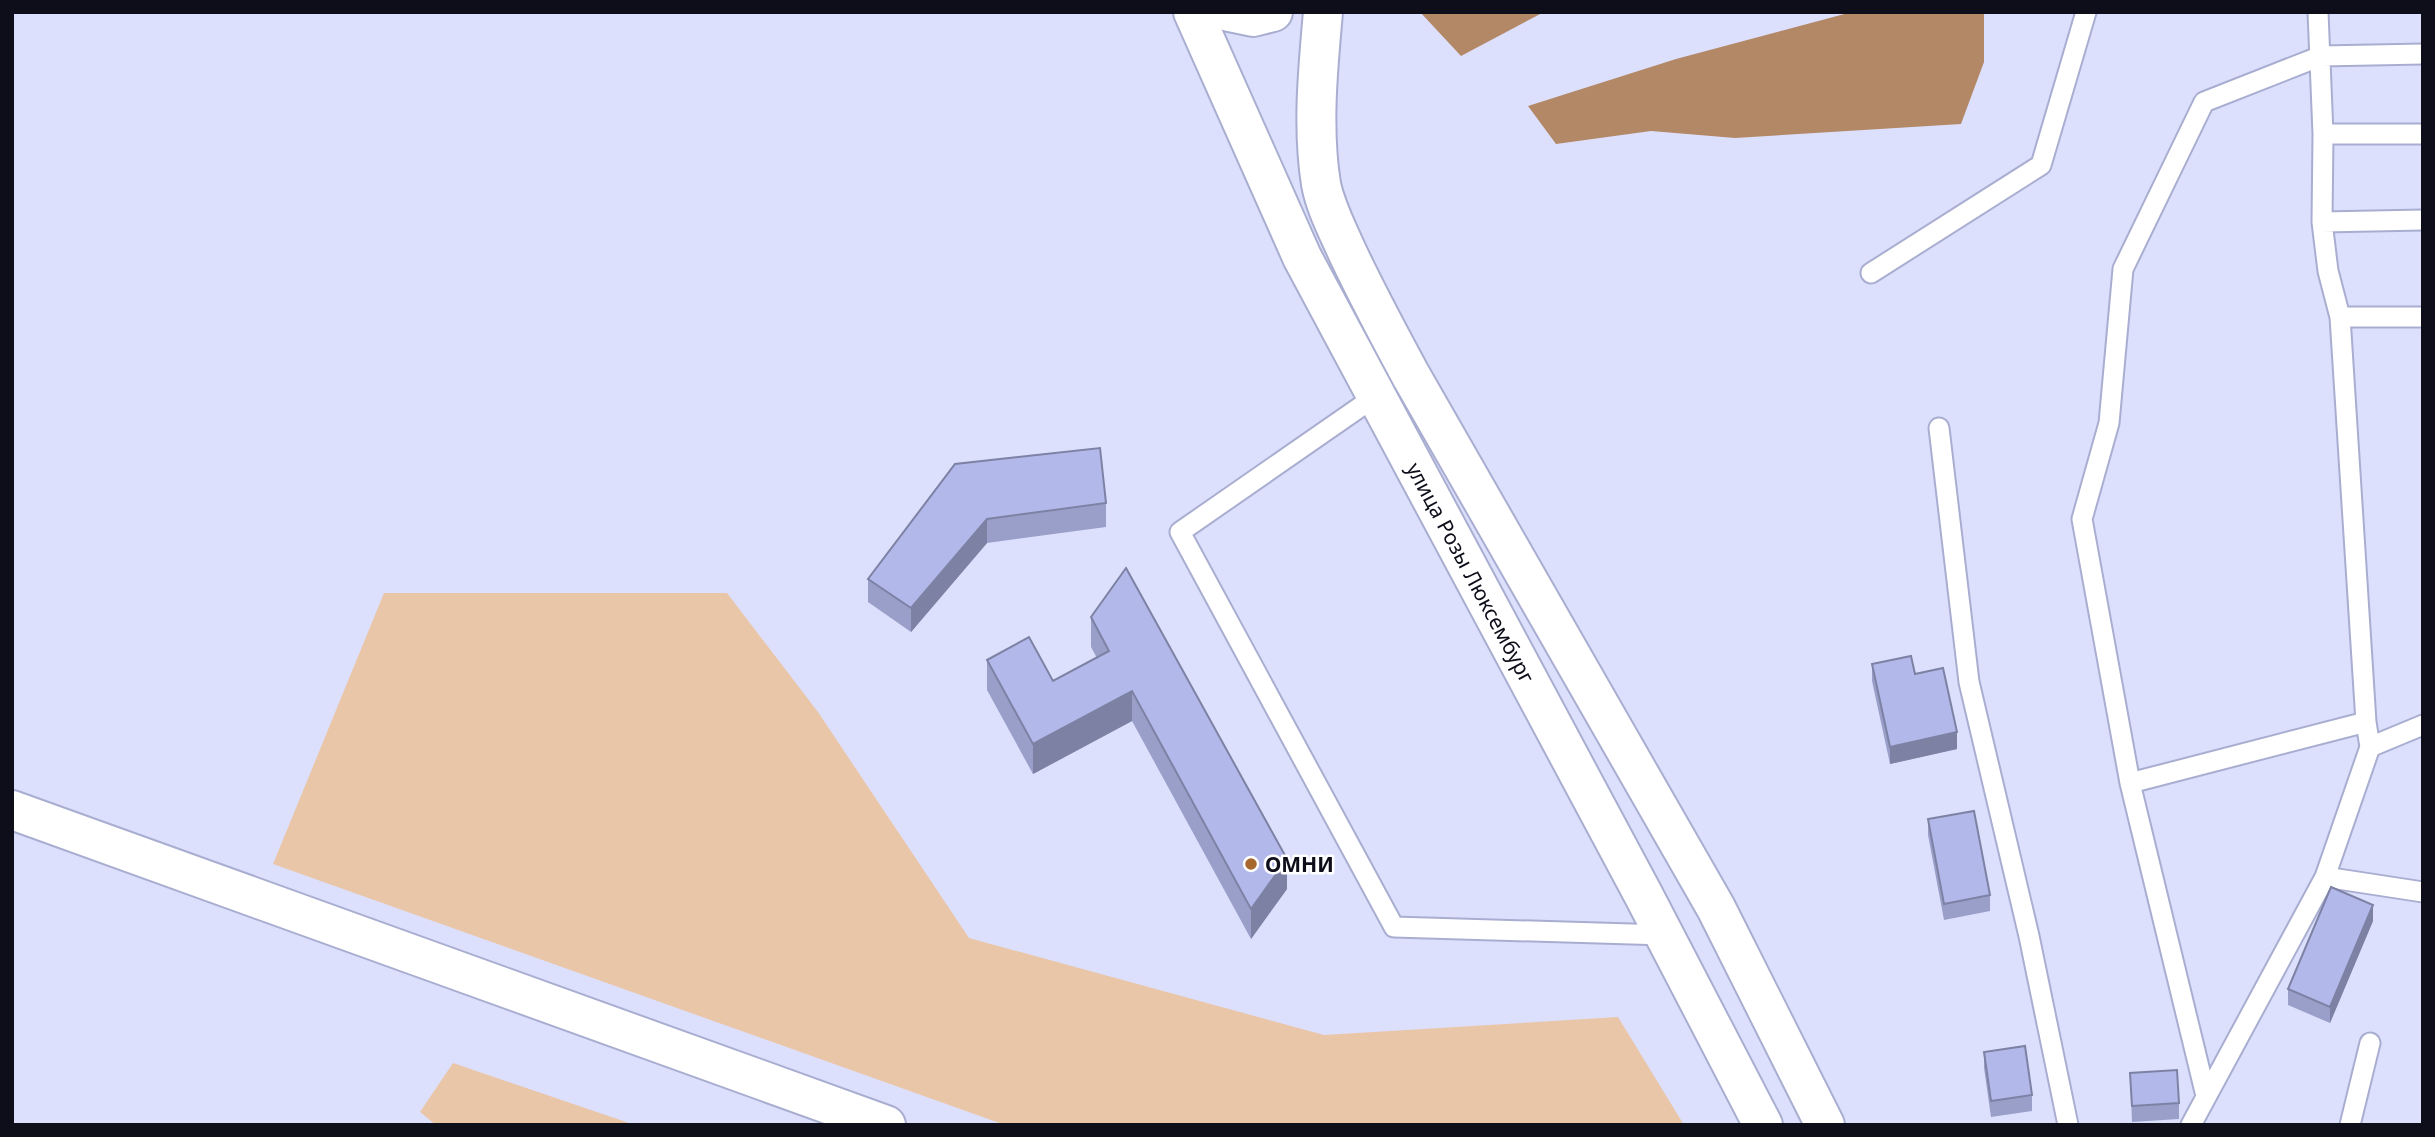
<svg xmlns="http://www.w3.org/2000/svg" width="2435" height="1137" font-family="'Noto Sans',sans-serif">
	<rect width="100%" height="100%" fill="#dce0fd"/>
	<path fill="#eac6a9" d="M384,593H727L818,712L969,938L1324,1035L1618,1017L1684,1125H1005L273,864Z
		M453,1063L635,1125H436L420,1112Z"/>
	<path fill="#b28866" d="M1420,12H1544L1461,56Z
		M1852,12H1984V62L1961,124L1735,138L1651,131L1556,144L1528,106L1676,59Z"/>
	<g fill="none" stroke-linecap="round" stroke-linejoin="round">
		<g stroke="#a9aed1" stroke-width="23">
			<path id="service" d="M2318,12L2323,134L2322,222
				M2323,134H2423
				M1871,273L2041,165L2086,12
				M2340,317L2328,271L2322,222L2423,220
				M1376,396L1180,532L1394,927L1665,935
				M1939,428L1969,682L2029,936L2068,1125
				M2370,747L2423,725
				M2130,783L2366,722
				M2325,877L2423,892
				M2206,1096L2130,783L2082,519L2109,423L2123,269L2204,102L2321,56L2423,54
				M2191,1125L2325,877L2370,747L2366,722L2340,317H2423
				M2350,1125L2370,1043"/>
		</g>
		<g stroke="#a9aed1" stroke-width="42">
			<g id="secondary">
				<path id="s1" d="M1193,12L1302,257L1644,896L1763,1125"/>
				<path d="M1229,12L1253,17L1273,12"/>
				<path d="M1323,12C1318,68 1312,128 1321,184C1325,205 1335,225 1344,245C1364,289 1387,331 1410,374L1716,908L1825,1125"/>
				<path d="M12,810L886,1125"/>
			</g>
		</g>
		<use href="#service" stroke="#fff" stroke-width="19"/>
		<use href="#secondary" stroke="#fff" stroke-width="38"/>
	</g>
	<path fill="#999fc9" d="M955,464L1106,503V527L987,543L911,632L868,602V579Z
		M1091,617L1287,889L1251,939L1132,721L1033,774L987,690V660L1053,681L1097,658L1091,647Z
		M1872,664L1915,674L1957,749L1890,764L1872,681Z
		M1928,819L1990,895V911L1944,920L1928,835Z
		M2373,921L2330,1023L2288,1005V989Z
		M1984,1052L2032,1095V1111L1991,1117L1984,1068Z
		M2130,1073L2179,1103V1119L2132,1122Z"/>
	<path fill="#7d82a4" d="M987,519V543L911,632V608Z
		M1132,691V721L1033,774V744Z
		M1957,732V749L1890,764V747Z
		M1287,859V889L1251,939V909Z
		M2373,905V921L2330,1023V1007Z"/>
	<path fill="#b2b9ea" stroke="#7d82a4" stroke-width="2" d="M1100,448L1106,503L987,519L911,608L868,579L955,464Z
		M1126,568L1287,859L1251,909L1132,691L1033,744L987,660L1029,637L1053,681L1109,651L1091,617Z
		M1911,656L1915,674L1943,668L1957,732L1890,747L1872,664Z
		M1974,811L1990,895L1944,904L1928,819Z
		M2331,887L2373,905L2330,1007L2288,989Z
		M2025,1046L2032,1095L1991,1101L1984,1052Z
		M2177,1070L2179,1103L2132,1106L2130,1073Z"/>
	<circle fill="#a6682e" stroke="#fff" stroke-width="2.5" cx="1251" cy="864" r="7"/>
	<g text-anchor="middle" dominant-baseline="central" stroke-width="5" stroke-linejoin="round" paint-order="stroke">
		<g font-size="21" fill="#0d0e1a" stroke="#fff">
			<text stroke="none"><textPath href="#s1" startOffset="626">улица Розы Люксембург</textPath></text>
		</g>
		<g font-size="21" font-weight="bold" fill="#0d0e1a" stroke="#fff" text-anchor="start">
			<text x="1265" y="864">ОМНИ</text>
		</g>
	</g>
	<rect width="2435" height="1137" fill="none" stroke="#0d0e1a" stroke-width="28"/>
</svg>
